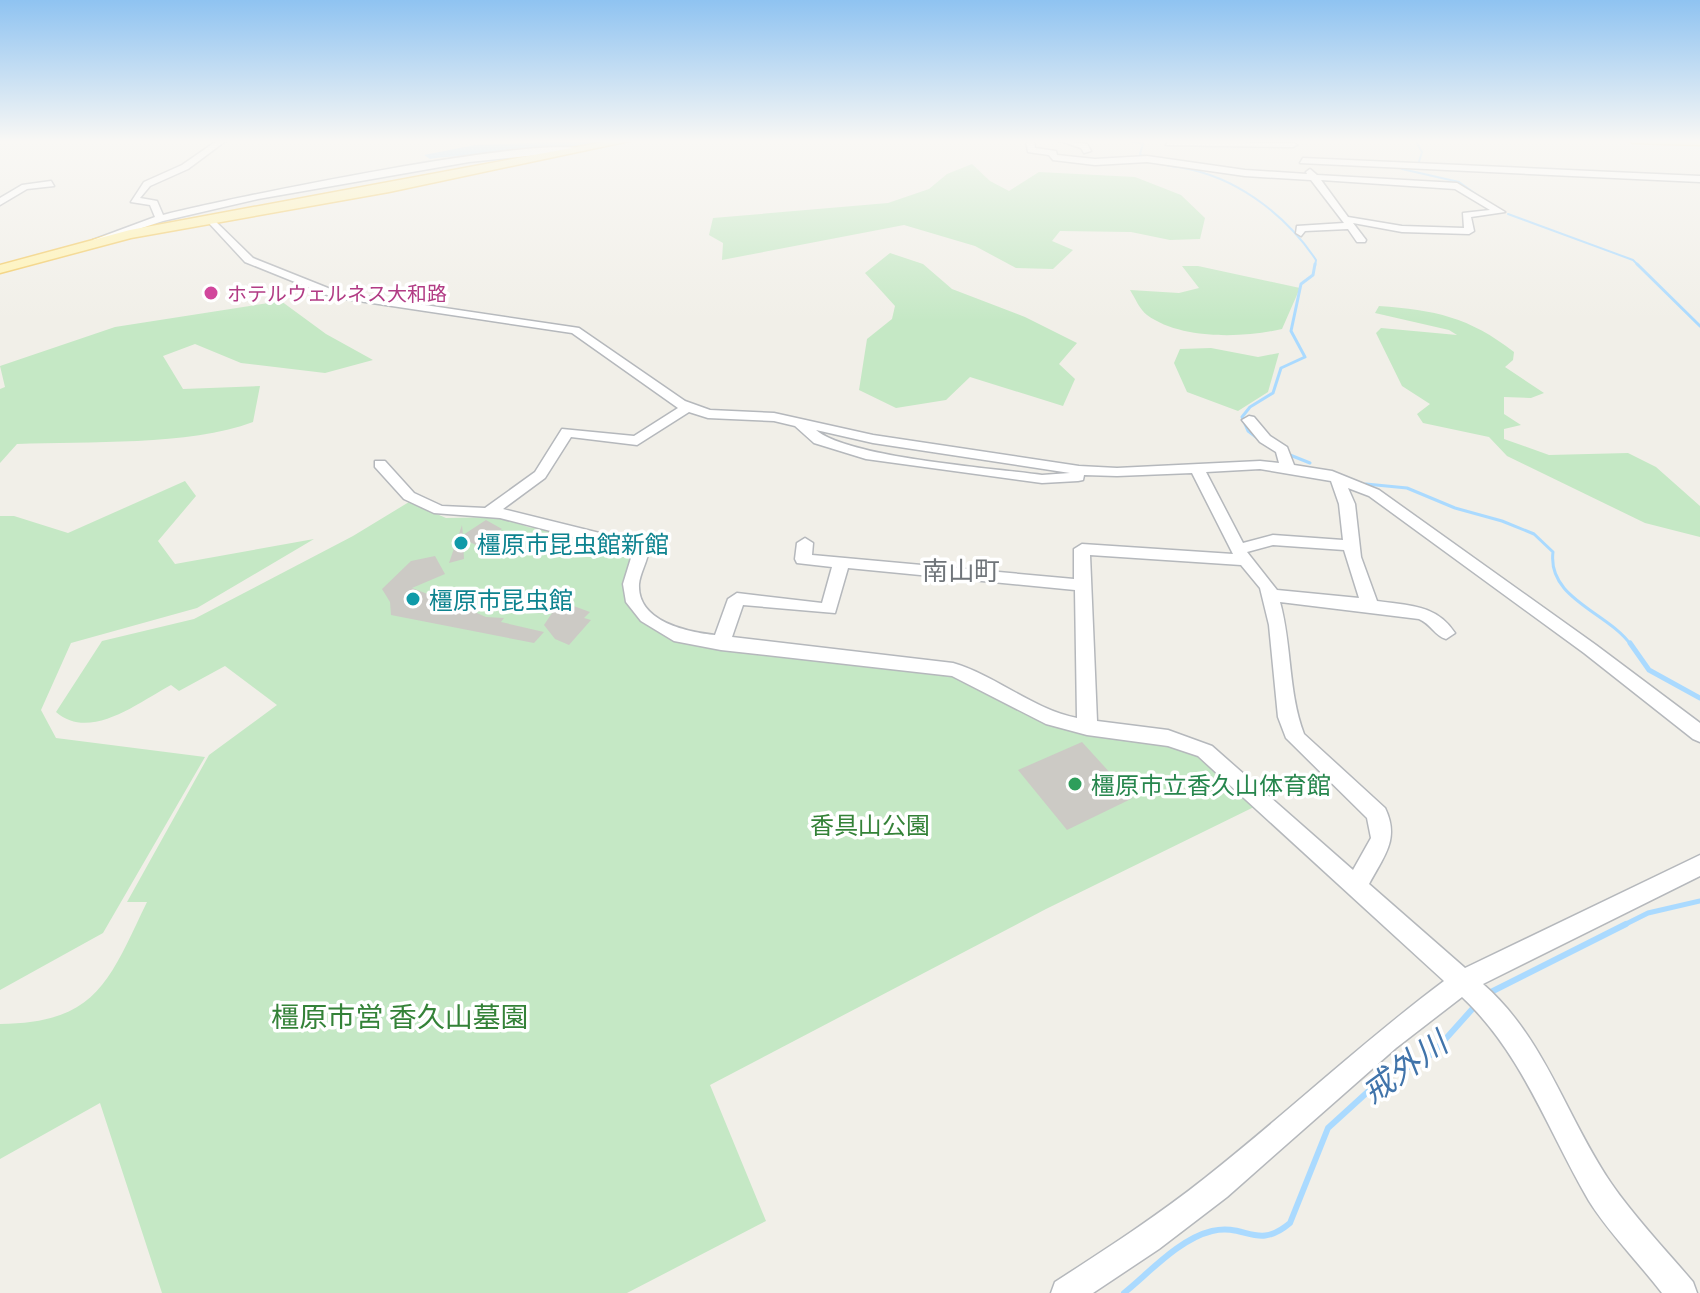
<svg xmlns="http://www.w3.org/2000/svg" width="1700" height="1293" font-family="Manrope,'Noto Sans JP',sans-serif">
	<rect width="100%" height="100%" fill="#f1efe8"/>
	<path fill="#c5e8c5" d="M972,164L990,181L1009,191L1039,172L1135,177L1181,195L1205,218L1200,239L1170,240L1131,232L1060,231L1052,241L1073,250L1053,269L1016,268L975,246L904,225L722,260L723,243L709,235L713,218L888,203L929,189L947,174Z
		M890,253L923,264L952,289L1025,317L1077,343L1059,364L1075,379L1063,406L970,377L946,400L896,408L859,390L867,339L892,319L895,306L865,273Z
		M1182,266H1198L1300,288L1282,329C1244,338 1181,340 1147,315C1140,310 1135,298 1130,290L1179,293L1199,288Z
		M281,301L326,334L373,360L325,373L241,363L195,344L163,356L183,389L260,386L253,422C189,446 87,441 17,444L0,463V389L5,387L0,366L115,327Z
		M1379,306C1435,310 1469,317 1514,352L1513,360L1505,367L1544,393L1531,398L1504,397V414L1521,425L1504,429V439L1549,455L1628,453L1656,467L1700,506V537L1645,523L1507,456L1489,437L1423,423L1417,414L1430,404L1402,386L1376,333L1381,328L1457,335L1449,330L1375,313Z
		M1211,348L1258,357L1279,353L1268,392L1238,411L1187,392L1174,363L1180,349Z
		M185,481L196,496L158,541L175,564L314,539L197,608L71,643L41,710L56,738L205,757L103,933L0,990V516H14L68,533Z
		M409,502L446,518L500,517L528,527L607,541L631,556L623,592L638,617L657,632L719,649L926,672L962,679L1057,727L1191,748L1256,806L1046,909L710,1085L766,1221L627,1293H162L100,1103L0,1159V1024C98,1023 109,980 147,902H127L209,755L277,705L225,666L179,691L171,685C139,702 90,742 56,712L102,641L194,619L353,536Z"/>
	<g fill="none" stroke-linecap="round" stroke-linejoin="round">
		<path stroke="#aadaff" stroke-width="2" d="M1126,140L1143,144L1140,154C1156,167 1173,165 1193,170C1243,182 1288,218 1316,260L1315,266
			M1415,140L1422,152L1418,165
			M1405,166L1402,169L1459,182L1480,197
			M1508,214L1633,260L1639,266"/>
		<path stroke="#aadaff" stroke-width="3" d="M1637,264L1700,326
			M1260,440L1248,431L1242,417L1250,407L1273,393L1281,368L1305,357L1291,331L1301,284L1313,275L1315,264
			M1285,453L1310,463
			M1366,484L1407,488L1455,508L1502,521L1534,534L1553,552C1547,599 1608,612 1631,645"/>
		<path stroke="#aadaff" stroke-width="5" d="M1630,643L1649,670L1700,698
			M1622,926L1648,913L1700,901"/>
		<path stroke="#aadaff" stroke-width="6" d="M1487,994L1626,924
			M1124,1293C1150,1272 1179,1239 1212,1231C1246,1223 1257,1251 1290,1223L1328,1128L1384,1077L1419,1063L1433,1053L1475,1006"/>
		<path fill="#aadaff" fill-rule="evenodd" d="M620,140C599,154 467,152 430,159L424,155L475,145Z"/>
	</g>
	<path fill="#cccac5" d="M486,520L502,529L476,545L463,539L464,559L449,563L462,525L463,535Z
		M435,556L445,574L412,588L438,598L433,605L463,607L486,617L504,618L501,622L544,632L534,643L391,615L390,602L382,589L411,561Z
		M560,601L590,612L584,618L591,620L569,645L555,639L544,625Z
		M1082,742L1133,798L1067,830L1018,770Z"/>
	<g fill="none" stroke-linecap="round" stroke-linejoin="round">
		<g stroke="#b5b8bc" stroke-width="3">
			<path id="minor" d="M218,140H227L188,169L150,186L140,198L157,201L163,215C220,200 549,132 586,150L469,162L258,199L163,221L93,244V240L155,217L150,205L131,202L144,182L182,165Z
				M1026,140H1034L1035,148L1056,151L1057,155L1095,159L1147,156L1245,170L1307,174L1306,172L1310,169L1317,175L1457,183L1505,212L1471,217L1474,231L1469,234L1402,232L1353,223L1366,240L1365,242H1357L1348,229L1305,231L1301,236L1296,233L1297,226L1344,223L1311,180L1245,176L1147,162L1095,165L1053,160L1049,155L1028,152ZM1321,180L1455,189L1490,210L1463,213L1464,228L1402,226L1348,217Z
				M1057,140L1087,144L1091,151L1084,153L1081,148Z
				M1169,141L1293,143L1297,145L1293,147L1166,145Z
				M1303,158L1700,176V182L1300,163Z
				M51,181L54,186L27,189L0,205V198L22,185Z
				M211,217L253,258L338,292L579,328L685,401L710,410L774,413L873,435L1079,466L1117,468L1260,461L1279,463L1276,452L1260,442L1242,420L1249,416L1254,417L1270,436L1287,447L1294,465L1332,471L1379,490L1596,645L1700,723V742L1693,739L1584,653L1369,496L1348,488L1355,504L1361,557L1377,601C1409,606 1436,604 1455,633L1446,639C1435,636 1431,624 1419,619L1280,602C1292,645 1288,692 1304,734L1385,808C1400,839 1384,856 1369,884L1465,968L1700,855V876L1483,984C1545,1038 1566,1117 1611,1183C1635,1218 1666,1250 1693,1282L1697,1293H1662C1639,1263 1609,1233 1589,1201C1548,1131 1522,1053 1462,997L1396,1048L1227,1197L1159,1249L1093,1293H1051L1055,1282C1106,1249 1157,1216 1205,1178C1286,1114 1361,1043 1444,981L1198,756L1168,746L1087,735L1046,724L952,676L721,650L674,641L641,621L626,602L623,584L631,558L628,551L500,518L434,513L404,499L375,467V461H385L414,493L442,506L485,508L535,472L562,429L634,436L678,408L572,333L332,297L245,262L208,222V218ZM689,412L708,418L774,421L795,426L814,443L866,459L1042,483L1078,481L1083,480L1084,475L1117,476L1192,473L1233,554L1082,544L1074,549V579L812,555L813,543L805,538L797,543L795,559L797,563L832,567L822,603L737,593L728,599L715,635C688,632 637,622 639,584C640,574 646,564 648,554L640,543L503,509L545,478L571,437L637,445ZM816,430L873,443L1070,473L1042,475C993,468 849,458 816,430ZM1260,469L1331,481L1339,504L1343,540L1273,535L1243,543L1206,472ZM1273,545L1344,550L1359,598L1277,590L1247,552ZM1090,555L1241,565L1260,588L1269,625L1278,717L1286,738L1367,818L1371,838L1353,870L1212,746L1168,730L1097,721ZM848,568L1075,590L1077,718C1032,709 997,676 953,663L732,637L743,605L835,613Z"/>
		</g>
		<g stroke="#f2c960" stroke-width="3">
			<path id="major" d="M615,140H634L389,192L131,238L0,273V265L130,230Z
				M1628,140H1700V145L1633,143Z"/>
		</g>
		<use href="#minor" fill="#fff" fill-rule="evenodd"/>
		<use href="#major" fill="#fff2af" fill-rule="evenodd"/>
	</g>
	<linearGradient id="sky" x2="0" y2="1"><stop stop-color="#8fc3f1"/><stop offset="0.44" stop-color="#f9f8f5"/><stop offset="1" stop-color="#f9f8f5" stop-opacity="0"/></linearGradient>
	<rect width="1700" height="321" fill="url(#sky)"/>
	<circle fill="#d1479c" stroke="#fff" stroke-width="3" cx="211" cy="293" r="8"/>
	<g fill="#0f9aa8" stroke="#fff" stroke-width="3">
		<circle cx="461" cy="543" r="8"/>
		<circle cx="413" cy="599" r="8"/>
	</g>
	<circle fill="#2e9e5b" stroke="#fff" stroke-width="3" cx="1075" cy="784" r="8"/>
	<g text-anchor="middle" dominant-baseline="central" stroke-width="7" stroke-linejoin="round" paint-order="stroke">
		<g font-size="20" fill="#b23c85" stroke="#fff" text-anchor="start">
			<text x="227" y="293">ホテルウェルネス大和路</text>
		</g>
		<g font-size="24" fill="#0d838f" stroke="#fff" text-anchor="start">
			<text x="477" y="543">橿原市昆虫館新館</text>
			<text x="429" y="599">橿原市昆虫館</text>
		</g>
		<g font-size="24" fill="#27864d" stroke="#fff" text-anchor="start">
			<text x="1091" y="784">橿原市立香久山体育館</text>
		</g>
		<g font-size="24" fill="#348238" stroke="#fff">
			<text x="870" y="824">香具山公園</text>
		</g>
		<g font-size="26" fill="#70757a" stroke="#fff">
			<text x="961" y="570">南山町</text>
		</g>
		<g font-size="28" fill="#348238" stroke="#fff">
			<text x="400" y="1016">橿原市営 香久山墓園</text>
		</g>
		<g font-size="32" font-style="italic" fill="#4174aa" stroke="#fff">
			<text transform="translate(1404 1067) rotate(-36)">戒外川</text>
		</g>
	</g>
</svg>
